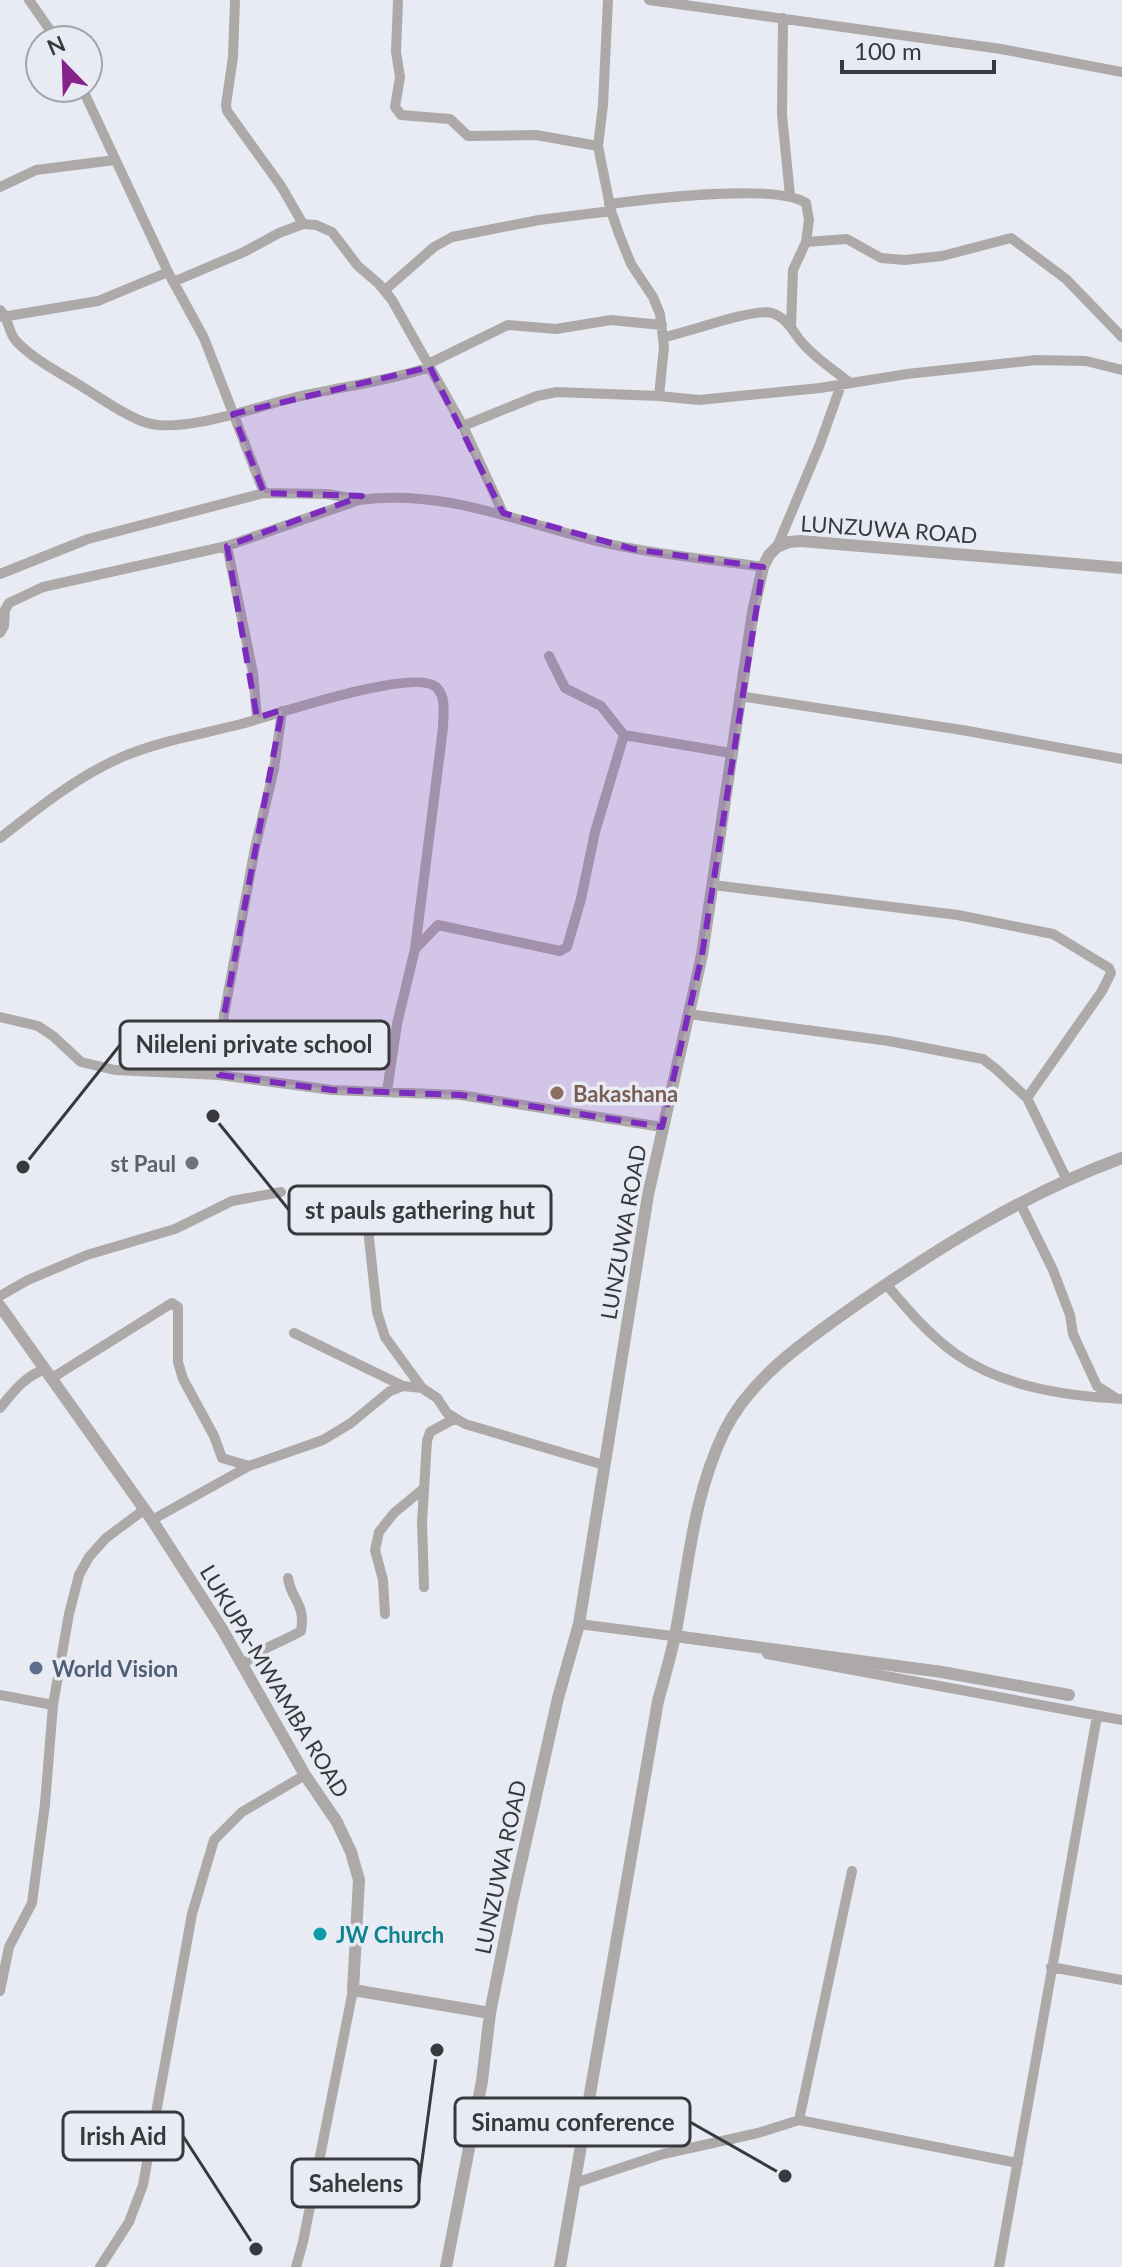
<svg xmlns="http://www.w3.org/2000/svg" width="1122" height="2267" font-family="Lato,sans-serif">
	<rect width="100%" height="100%" fill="#e8ebf3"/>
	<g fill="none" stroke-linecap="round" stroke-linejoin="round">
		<path stroke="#ada9a8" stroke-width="10" d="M29,0L57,40
			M235,0L233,57L226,105L227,111L281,186L303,224
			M398,0L396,52L400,77L395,107L401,115L450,119L468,136L536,135L598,146
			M608,0L603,105L598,146L611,211L619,234L631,264L653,297L660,314L664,347L659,396
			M649,0L1001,49L1122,72
			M783,18L782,115L790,196
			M82,88L168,272L204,338L264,493
			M0,187L36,170L115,160
			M609,204C649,199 776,183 806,203L809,220L806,242L793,270L791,327
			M806,242L847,239L881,258L905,260L942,256L1011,238L1066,279L1122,337
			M173,282L244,252L279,233L303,224L316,225L332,232L358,266L379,284L392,300L463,426L503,513
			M385,290L434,247L452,237L539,220L611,211
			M0,310C10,319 7,331 16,341C34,360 59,372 81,386C101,398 122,414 144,422C179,435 256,407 293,398C338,387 386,382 430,367
			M2,317L98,301L168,272
			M664,337C690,332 752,308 772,313C785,317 792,329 799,339C813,357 833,369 850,383
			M428,364L508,325L556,329L611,320L662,325
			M463,426L537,396L557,392L659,396L699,400L820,388L907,374L1036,360L1086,361L1122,370
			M227,546L253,673L257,718
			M777,547L820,444L841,385
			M0,574L88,539L264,493L327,494L356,499
			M0,633L4,626L5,610L9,603L43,587L227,546L359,500C444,488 524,524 605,543C657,555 711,559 763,567
			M549,656L565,688L601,706L624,735L731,753
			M739,696L962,730L1122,759
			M0,838C38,808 78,776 122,757C159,741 202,734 241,724C272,716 414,667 436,687C447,697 443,715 443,728L415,949L397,1024L387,1091
			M713,885L958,915L1053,934L1109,968L1111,973L1102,991L1027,1098
			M415,949L438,925L560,951L567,947L581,899L595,832L624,735
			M688,1014L889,1041L983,1059L996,1069L1027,1098L1067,1180
			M0,1017L38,1026L53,1036L81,1062L115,1070L219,1075L332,1090L460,1095L662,1127
			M219,1075L224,1015L255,848L274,769L282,711
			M365,1201L377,1312L385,1337L422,1388
			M1020,1203L1053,1270L1070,1315L1073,1334L1097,1386L1116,1398
			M886,1284C907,1309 929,1335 956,1354C1003,1387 1066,1396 1122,1399
			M0,1296L28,1280L87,1255L175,1229L232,1201L281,1192
			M294,1333L403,1386
			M52,1378L172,1303L178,1307V1362L183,1379L214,1436L222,1458L249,1466L323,1440L351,1423L390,1391L403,1386L422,1388L437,1398L447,1413L465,1424L604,1465
			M0,1408C14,1391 24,1377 45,1369
			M152,1520L249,1466
			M424,1587L422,1522L427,1441L430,1432L454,1419
			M385,1614L383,1580L375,1550L379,1532L394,1513L423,1489
			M579,1624L680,1637
			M767,1654L1122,1720
			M242,1666C260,1647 279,1644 301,1631C306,1603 291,1600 288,1578
			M0,1695L53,1705
			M1051,1967L1122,1980
			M0,1991L9,1947L32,1903L45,1804L53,1705L69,1614L79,1575L89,1557L106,1538L145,1509
			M799,2120L1018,2163
			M575,2183L663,2154L758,2133L799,2120L852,1871
			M100,2267L129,2222L143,2185L192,1914L214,1840L242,1812L305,1775
			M296,2267L303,2242L353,1990
			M999,2267L1097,1716"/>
		<path stroke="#ada9a8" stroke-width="12" d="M0,1306L152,1520L222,1629L305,1775L337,1822L351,1852L359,1880L353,1990L490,2013
			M675,1636L942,1672L1069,1695
			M446,2267L482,2081L490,2013L512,1903L558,1698L579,1624L648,1195L702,955L753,612L763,567L769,555L777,547L789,542L801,541L1122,568
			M560,2267L658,1701C664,1680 670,1658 675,1636C689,1565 692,1498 725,1430C752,1376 808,1339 856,1305C939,1247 1026,1193 1122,1158"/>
	</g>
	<path fill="#7b2cbf" fill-opacity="0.2" stroke="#7b2cbf" stroke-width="6" stroke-dasharray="16 10" stroke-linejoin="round" d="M430,367L503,513L633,549L763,567L702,955L662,1127L460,1095L332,1090L219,1075L224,1015L282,710L257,718L227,546L362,496L264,493L233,414Z"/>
	<circle fill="#8d6e63" stroke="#e8ebf3" stroke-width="3" cx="557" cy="1093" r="8"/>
	<circle fill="#6b7280" stroke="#e8ebf3" stroke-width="3" cx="192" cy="1163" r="8"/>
	<circle fill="#5c6f8a" stroke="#e8ebf3" stroke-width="3" cx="36" cy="1668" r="8"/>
	<circle fill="#0f9aa8" stroke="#e8ebf3" stroke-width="3" cx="320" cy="1934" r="8"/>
	<g text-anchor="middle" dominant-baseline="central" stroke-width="7" stroke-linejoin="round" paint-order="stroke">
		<g font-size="22" fill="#37393c" stroke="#e8ebf3">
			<text transform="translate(889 529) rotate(4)">LUNZUWA ROAD</text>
			<text transform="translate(623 1232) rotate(-80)">LUNZUWA ROAD</text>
			<text transform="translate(275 1681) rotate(59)">LUKUPA-MWAMBA ROAD</text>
			<text transform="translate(500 1867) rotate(-78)">LUNZUWA ROAD</text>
		</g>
		<g font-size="22" font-weight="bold" fill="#785e54" stroke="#e8ebf3" text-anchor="start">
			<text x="573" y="1093">Bakashana</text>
		</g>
		<g font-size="22" font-weight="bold" fill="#5b616d" stroke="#e8ebf3" text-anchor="end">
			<text x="176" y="1163">st Paul</text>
		</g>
		<g font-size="22" font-weight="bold" fill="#4e5e75" stroke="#e8ebf3" text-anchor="start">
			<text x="52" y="1668">World Vision</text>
		</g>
		<g font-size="22" font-weight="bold" fill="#0d838f" stroke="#e8ebf3" text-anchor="start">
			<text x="336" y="1934">JW Church</text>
		</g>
	</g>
	<path fill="none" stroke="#37393c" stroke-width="3" d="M23 1167L120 1045M213 1116L289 1210M785 2176L690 2122M256 2249L183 2136M437 2050L419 2183"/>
	<g fill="#37393c" stroke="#e8ebf3" stroke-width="3">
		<circle cx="23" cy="1167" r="8"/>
		<circle cx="213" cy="1116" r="8"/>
		<circle cx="785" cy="2176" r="8"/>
		<circle cx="256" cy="2249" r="8"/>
		<circle cx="437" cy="2050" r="8"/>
	</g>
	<g fill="#e8ebf3" stroke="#37393c" stroke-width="3">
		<rect x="120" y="1021" width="269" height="48" rx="8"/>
		<rect x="289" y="1186" width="262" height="48" rx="8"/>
		<rect x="455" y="2098" width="235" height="48" rx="8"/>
		<rect x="63" y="2112" width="120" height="48" rx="8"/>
		<rect x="292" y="2159" width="127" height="48" rx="8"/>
	</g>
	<g font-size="24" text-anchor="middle" font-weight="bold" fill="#37393c">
		<text x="254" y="1053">Nileleni private school</text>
		<text x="420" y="1219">st pauls gathering hut</text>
		<text x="573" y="2131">Sinamu conference</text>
		<text x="123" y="2145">Irish Aid</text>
		<text x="356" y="2192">Sahelens</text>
	</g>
	<g transform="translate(64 64) rotate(337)"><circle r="38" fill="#e8ebf3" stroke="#a1a4aa" stroke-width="2"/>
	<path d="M0-6L14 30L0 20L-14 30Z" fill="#85228b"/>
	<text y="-12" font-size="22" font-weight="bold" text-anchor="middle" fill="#37393c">N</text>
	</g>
	<path d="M842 60v12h152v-12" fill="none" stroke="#37393c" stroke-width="4"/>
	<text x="854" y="60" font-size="24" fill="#37393c" stroke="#e8ebf3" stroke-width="6" paint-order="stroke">100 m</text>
</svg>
